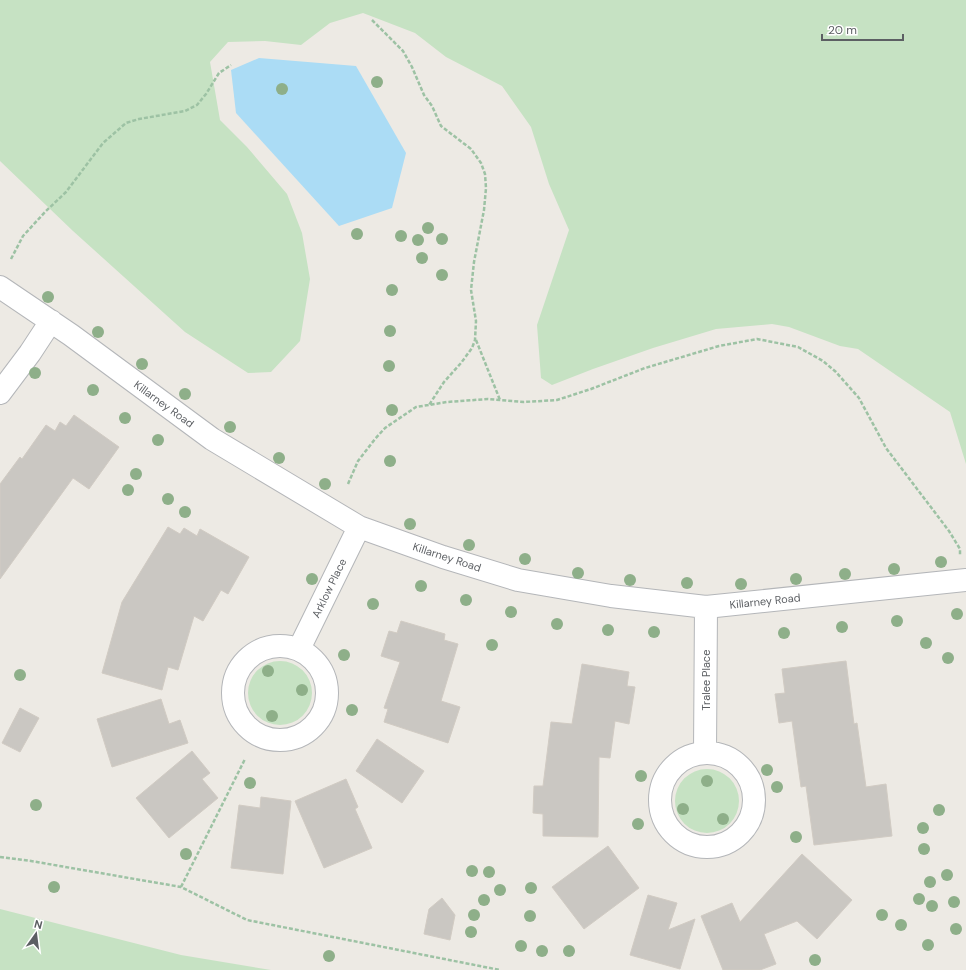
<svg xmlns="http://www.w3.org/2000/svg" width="966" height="970" font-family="'DM Sans',sans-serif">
	<rect width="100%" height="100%" fill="#edeae4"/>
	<path fill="#c6e2c3" d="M0,0H966V464L950,412L858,349L840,346L789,327L772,324L716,329L653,348L593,369L552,385L541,378L537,325L569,230L549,184L531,127L502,86L446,57L415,33L363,13L330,23L301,45L265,41L228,42L210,62L220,120L247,147L287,194L302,233L310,279L300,341L271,372L248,373L185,332L73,231L0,161Z
		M248 693a32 32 0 1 1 64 0a32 32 0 1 1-64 0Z
		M675 801a32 32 0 1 1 64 0a32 32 0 1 1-64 0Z
		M0,909L181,955L271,970H0Z"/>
	<path fill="#abdcf5" d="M259,58L356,66L406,153L392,208L339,226L236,113L231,70Z"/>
	<path fill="#cac7c2" stroke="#d1cbc3" d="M74,415L119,447L89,489L73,478L0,579V484L20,457L22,459L46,425L55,431L60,422L66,426Z
		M168,527L180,534L184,528L197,536L200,529L249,557L228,594L221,590L203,621L194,616L178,670L168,667L162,690L102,673L122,602Z
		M401,621L445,634L444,640L458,644L441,701L460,707L448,743L384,722L388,709L384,708L400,662L381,656L389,631L397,633Z
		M846,661L854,724L857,723L866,787L886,784L892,836L814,845L806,786L801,787L792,721L779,723L775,694L785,693L782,669Z
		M582,664L629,672L627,686L635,687L629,724L615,721L610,758L599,757L598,837L543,836V814L533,813L534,786H543L551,722L572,724Z
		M161,699L169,724L180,720L188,743L112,767L97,719Z
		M20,708L39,718L20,752L2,743Z
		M377,739L424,771L402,803L356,771Z
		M192,751L210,773L202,779L218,798L169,838L136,798Z
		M346,779L358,807L355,809L372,848L324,868L295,801Z
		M261,797L291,801L283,874L231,868L239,805L260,808Z
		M608,846L639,888L584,929L552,887Z
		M802,854L852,900L817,939L797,921L764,934L776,964L760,970H723L701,916L732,903L740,922Z
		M648,895L677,903L668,930L695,919L680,969L630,955Z
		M442,898L455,915L450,940L424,934L429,909Z"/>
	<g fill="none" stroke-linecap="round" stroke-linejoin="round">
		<g stroke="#b4b6b9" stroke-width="24">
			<path id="minor" d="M0,287L71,335L212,439L359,527L443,557L518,580L611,596L706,607L966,580
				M0,393L30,353L51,321
				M233 693a47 47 0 1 1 94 0a47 47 0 1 1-94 0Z
				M299,649L359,527
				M705,752L706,607
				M660 800a47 47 0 1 1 94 0a47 47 0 1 1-94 0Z"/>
		</g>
		<path stroke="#9dc2a4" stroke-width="2.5" stroke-dasharray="4 2" stroke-linecap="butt" d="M372,20L403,51L412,67L424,95L432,106L441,126L471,149L481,163L485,174L486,188L484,210L474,262L471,290L476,321L475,340L472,348L461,363L444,382L429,405
			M11,259L23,236L45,212L66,192L103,143L126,123L139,119L185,111L197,105L206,94L219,73L231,65
			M476,340L500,400
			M348,484L358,461L375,439L385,428L416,407L447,402L488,399L524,402L557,400L591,389L645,368L719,346L757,339L798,347L823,361L836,372L859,398L886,448L949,531L960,549V556
			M0,857L31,861L181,887L247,920L500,970
			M181,887L245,759"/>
		<use href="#minor" stroke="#fff" stroke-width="22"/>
	</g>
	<g fill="#8eaf89">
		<circle cx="377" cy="82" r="6"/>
		<circle cx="282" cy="89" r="6"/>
		<circle cx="428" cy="228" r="6"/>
		<circle cx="357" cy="234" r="6"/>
		<circle cx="401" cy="236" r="6"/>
		<circle cx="442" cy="239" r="6"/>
		<circle cx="418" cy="240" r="6"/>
		<circle cx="422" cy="258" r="6"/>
		<circle cx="442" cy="275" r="6"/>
		<circle cx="392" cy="290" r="6"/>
		<circle cx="48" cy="297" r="6"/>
		<circle cx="390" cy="331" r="6"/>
		<circle cx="98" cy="332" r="6"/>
		<circle cx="142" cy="364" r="6"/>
		<circle cx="389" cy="366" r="6"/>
		<circle cx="35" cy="373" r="6"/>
		<circle cx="93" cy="390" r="6"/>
		<circle cx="185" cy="394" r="6"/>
		<circle cx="392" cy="410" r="6"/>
		<circle cx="125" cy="418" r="6"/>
		<circle cx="230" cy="427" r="6"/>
		<circle cx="158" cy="440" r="6"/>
		<circle cx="279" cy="458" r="6"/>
		<circle cx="390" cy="461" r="6"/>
		<circle cx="136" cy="474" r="6"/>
		<circle cx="325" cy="484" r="6"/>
		<circle cx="128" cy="490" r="6"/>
		<circle cx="168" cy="499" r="6"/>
		<circle cx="185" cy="512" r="6"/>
		<circle cx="410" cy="524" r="6"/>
		<circle cx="469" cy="545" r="6"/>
		<circle cx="525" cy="559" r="6"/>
		<circle cx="941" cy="562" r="6"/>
		<circle cx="894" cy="569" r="6"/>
		<circle cx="578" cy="573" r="6"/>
		<circle cx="845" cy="574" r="6"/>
		<circle cx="312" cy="579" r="6"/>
		<circle cx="796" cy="579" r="6"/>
		<circle cx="630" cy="580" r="6"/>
		<circle cx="687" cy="583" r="6"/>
		<circle cx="741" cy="584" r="6"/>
		<circle cx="421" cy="586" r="6"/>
		<circle cx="466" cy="600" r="6"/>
		<circle cx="373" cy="604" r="6"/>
		<circle cx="511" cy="612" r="6"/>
		<circle cx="957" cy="614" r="6"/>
		<circle cx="897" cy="621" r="6"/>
		<circle cx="557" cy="624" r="6"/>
		<circle cx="842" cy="627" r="6"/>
		<circle cx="608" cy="630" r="6"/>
		<circle cx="654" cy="632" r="6"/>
		<circle cx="784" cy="633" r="6"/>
		<circle cx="926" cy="643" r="6"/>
		<circle cx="492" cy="645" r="6"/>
		<circle cx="344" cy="655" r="6"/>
		<circle cx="948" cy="658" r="6"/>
		<circle cx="268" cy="671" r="6"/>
		<circle cx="20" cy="675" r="6"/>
		<circle cx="302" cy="690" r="6"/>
		<circle cx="352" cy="710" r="6"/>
		<circle cx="272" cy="716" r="6"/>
		<circle cx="767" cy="770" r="6"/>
		<circle cx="641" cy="776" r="6"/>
		<circle cx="707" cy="781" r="6"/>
		<circle cx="250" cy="783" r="6"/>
		<circle cx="777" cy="787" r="6"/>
		<circle cx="36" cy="805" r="6"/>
		<circle cx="683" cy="809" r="6"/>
		<circle cx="939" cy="810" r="6"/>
		<circle cx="723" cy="819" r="6"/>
		<circle cx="638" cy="824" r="6"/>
		<circle cx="923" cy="828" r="6"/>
		<circle cx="796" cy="837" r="6"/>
		<circle cx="924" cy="849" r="6"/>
		<circle cx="186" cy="854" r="6"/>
		<circle cx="472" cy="871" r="6"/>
		<circle cx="489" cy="872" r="6"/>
		<circle cx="947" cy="875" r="6"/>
		<circle cx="930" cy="882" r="6"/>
		<circle cx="54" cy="887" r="6"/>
		<circle cx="531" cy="888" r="6"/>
		<circle cx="500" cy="890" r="6"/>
		<circle cx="919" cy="899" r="6"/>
		<circle cx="484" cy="900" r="6"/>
		<circle cx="954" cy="902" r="6"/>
		<circle cx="932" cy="906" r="6"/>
		<circle cx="474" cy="915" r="6"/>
		<circle cx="882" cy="915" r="6"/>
		<circle cx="530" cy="916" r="6"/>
		<circle cx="901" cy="925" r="6"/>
		<circle cx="956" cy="929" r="6"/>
		<circle cx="471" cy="932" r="6"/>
		<circle cx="928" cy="945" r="6"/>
		<circle cx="521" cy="946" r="6"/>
		<circle cx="542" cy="951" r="6"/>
		<circle cx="569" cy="951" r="6"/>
		<circle cx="329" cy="956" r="6"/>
		<circle cx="815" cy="960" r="6"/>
	</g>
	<g text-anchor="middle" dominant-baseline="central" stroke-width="3" stroke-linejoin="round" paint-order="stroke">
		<g font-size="11" fill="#5c5f63" stroke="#fff">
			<text transform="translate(164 404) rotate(36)">Killarney Road</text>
			<text transform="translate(447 557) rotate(18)">Killarney Road</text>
			<text transform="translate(329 588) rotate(-64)">Arklow Place</text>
			<text transform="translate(765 601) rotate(-6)">Killarney Road</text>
			<text transform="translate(706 680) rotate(-90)">Tralee Place</text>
		</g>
	</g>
	<g transform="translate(36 934) rotate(14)" stroke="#ffffff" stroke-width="3" paint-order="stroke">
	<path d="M0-3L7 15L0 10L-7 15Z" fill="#5c5f63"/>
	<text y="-6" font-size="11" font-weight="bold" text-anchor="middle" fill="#5c5f63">N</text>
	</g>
	<path d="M822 34v6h81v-6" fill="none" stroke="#5c5f63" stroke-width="2"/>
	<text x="828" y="34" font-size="12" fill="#5c5f63" stroke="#ffffff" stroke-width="3" paint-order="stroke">20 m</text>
</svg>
